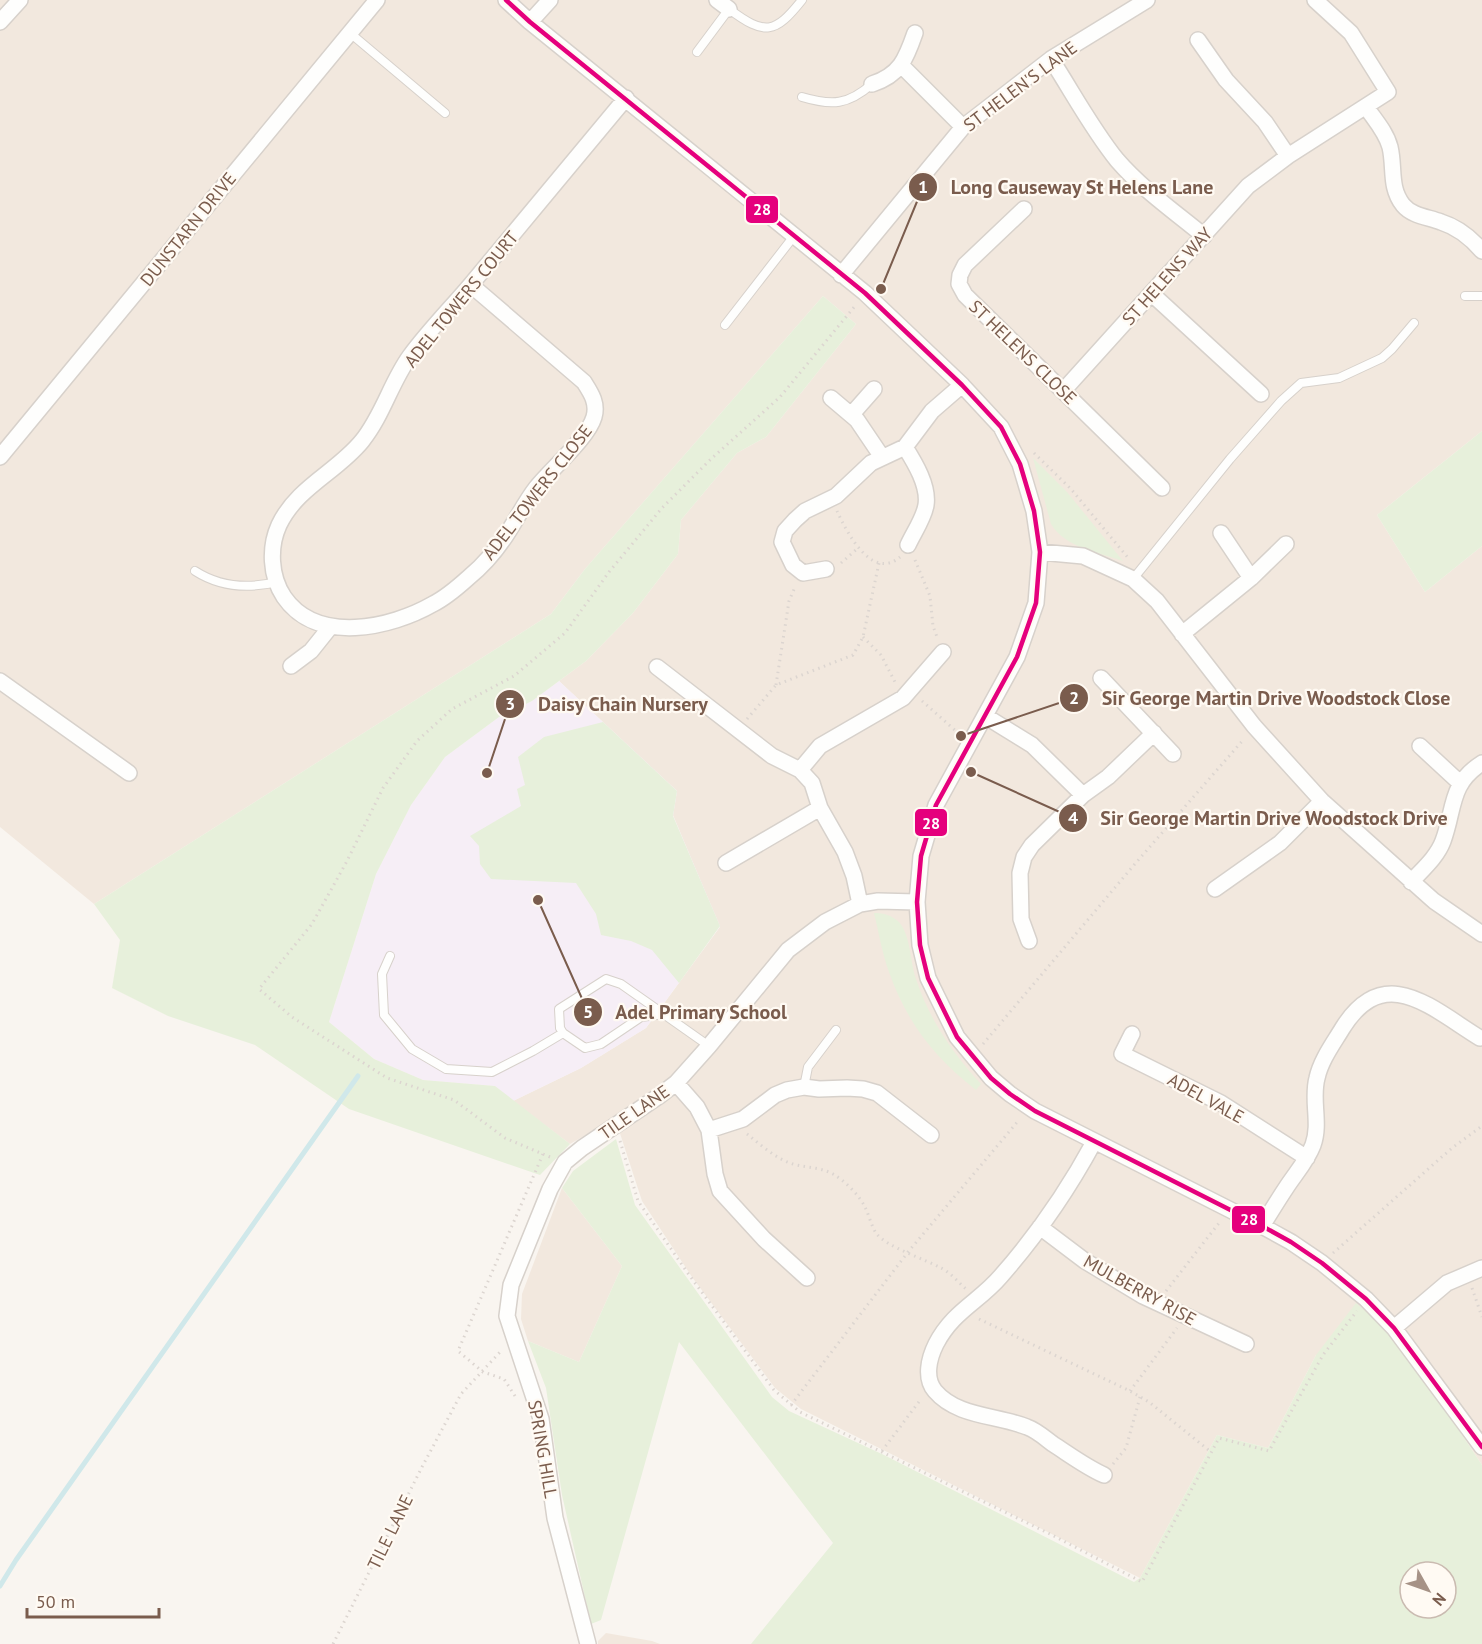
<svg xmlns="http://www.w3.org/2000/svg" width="1482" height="1644" font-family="'PT Sans',sans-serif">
	<rect width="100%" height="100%" fill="#f9f5f0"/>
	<path fill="#f2e8de" d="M0,0H1482V431L1377,515L1425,592L1482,546V1465L1431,1388L1316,1355L1268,1448L1217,1435L1140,1578L801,1409L775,1388L692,1277L642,1201L615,1118L570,1144L513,1101L581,1068L646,1028L720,927L673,815L677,791L559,681L586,661L633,613L678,554L681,520L737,453L766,437L856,324L823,296L585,569L551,614L94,904L0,827Z
		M562,1188L622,1266L579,1362L528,1341L521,1319L522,1294Z
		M606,1633L652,1641L660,1644H598V1641Z"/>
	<path fill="#f6eef6" d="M559,681L677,791L673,816L720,926L646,1028L581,1068L513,1101L495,1086L423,1080L374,1059L329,1022L376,874L411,805L445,757L499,717L532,701Z"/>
	<path fill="#e7f0db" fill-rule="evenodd" d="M823,296L856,324L766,437L737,453L681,520L678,554L633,613L586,661L532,701L499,717L445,757L411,805L376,874L329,1022L374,1059L423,1080L495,1086L570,1144L540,1175L349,1109L255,1045L168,1016L112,988L120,940L94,904L551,614L585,569Z
		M1482,431V546L1425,592L1377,515Z
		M1033,458L1067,492L1123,561C1100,553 1064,547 1051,524Z
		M603,722L677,791L673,816L720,926L679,983L652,950L631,941L601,935L596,914L576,883L491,879L480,864L479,846L470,836L521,806L517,789L525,785L518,757L544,737Z
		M874,913C884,913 891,915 899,922C911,936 910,962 916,979C929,1019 953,1054 981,1084L976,1090C934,1057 907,1023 889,972C882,953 879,933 874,913Z
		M616,1139L635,1205L772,1397L789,1411L884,1455L1134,1582L1140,1578L1217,1435L1268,1448L1316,1355L1356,1303L1378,1322L1397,1343L1431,1388L1482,1465V1644H751L833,1543L679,1342L601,1620L591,1624L562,1495L546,1388L528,1341L579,1362L622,1266L562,1188L573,1171ZM1410,1572H1446V1608H1410Z"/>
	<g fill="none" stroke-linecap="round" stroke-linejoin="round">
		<path stroke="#d0e8ea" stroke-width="5" d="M0,1586L16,1560L358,1076"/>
		<g stroke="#d7d1cb" stroke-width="10">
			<path id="lane" d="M350,33L445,113
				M697,52L729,9C765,36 775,34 802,0
				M802,97C832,106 848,105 872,84
				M1465,296H1482
				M725,325L794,236
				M195,571C220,587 248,589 277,582
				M1133,579L1230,459L1281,401L1301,383L1339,378L1382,358L1392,349L1414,323
				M390,956L382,974L384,1015L412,1049L446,1069L492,1072L533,1051L563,1033L560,1028L559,1009L606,979L621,984L709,1046
				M563,1033L585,1048L601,1044L641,1017L664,1014
				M804,1087L808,1067L836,1030"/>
		</g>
		<g stroke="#d7d1cb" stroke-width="18">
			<path id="street" d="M506,0L530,22L865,293L962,385L1001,427L1020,464L1034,511L1040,552L1036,603L1017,657L936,805L921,856L917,902L920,945L928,978L957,1037L991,1078L1010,1094L1035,1111L1262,1226L1291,1242L1322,1263L1366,1299L1394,1328L1482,1447
				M717,0L729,9
				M0,22L20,0
				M530,22L550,0
				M1198,40L1226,80L1265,122L1288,156
				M1051,59C1073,93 1092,129 1117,160C1142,189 1175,212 1204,236
				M901,65L963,127
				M872,84C900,75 906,59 915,33
				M1366,107C1375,120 1386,132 1390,147C1395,168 1389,187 1403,205C1412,216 1428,217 1441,222C1457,227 1471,238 1482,251
				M1024,209L965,265L960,275L959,284L965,295L1162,488
				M841,275L963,127L1051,59L1147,0
				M471,285L584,382C591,393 598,403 594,417C588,438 551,469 536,488C526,501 519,515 510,529C499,547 484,565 468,578C458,587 445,598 433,604C391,628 317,645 284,597C270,576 269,547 279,525C297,487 337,472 362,441C383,415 391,382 410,356C429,330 453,306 473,282C524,221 575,159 626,98
				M1152,294L1261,394
				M1063,391L1248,186L1288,156L1388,92L1351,33L1315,0
				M831,398L857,420L882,457
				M852,414L874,389
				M905,447C915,463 929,486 926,505C924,518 914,532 908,545
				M0,457L377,0
				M1221,533L1251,578
				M1040,552L1083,556L1133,579L1157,601L1254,726L1322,801L1434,901L1482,934
				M826,569L803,573L793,565L782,542L785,531L795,520L805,511L836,496L871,463L905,447L932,411L962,385
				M1182,634L1251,578L1286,544
				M291,666L311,651L331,626
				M657,667L772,756L800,770L812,783L820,808L845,852L854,876L860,904
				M1101,678L1173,754
				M0,681L129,773
				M985,716L1032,745L1083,795
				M1420,746L1460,783
				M800,770L820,746L903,698L943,652
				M726,863L820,808
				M1411,882C1423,869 1437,857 1443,841C1455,809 1449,784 1482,763
				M1215,889L1280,843L1322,801
				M1029,941L1021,919L1020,873L1024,857L1032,845L1083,795L1108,777L1154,733
				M1132,1034L1122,1054L1221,1103L1307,1158
				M676,1083L697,1107L709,1130L715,1174L720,1191L764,1239L807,1278
				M709,1130L743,1119L775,1095L787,1090L804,1087L819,1089L847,1088L863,1089L877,1093L931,1135
				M1094,1142C1068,1190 1037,1235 1001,1276C979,1302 953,1311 936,1344C929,1358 924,1378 935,1391C957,1417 997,1415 1027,1427C1036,1430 1045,1438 1053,1444C1070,1455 1086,1467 1104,1475
				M1262,1226C1270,1213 1278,1200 1286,1188C1295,1174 1307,1161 1313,1145C1321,1123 1311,1100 1317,1078C1321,1060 1333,1044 1342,1029C1384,961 1431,1008 1480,1038
				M1040,1227L1085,1261L1143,1296L1246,1344
				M1394,1328L1447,1283L1482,1268
				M588,1644L555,1518L541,1419L507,1316L511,1285L550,1189L565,1162L582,1148L659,1096L676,1083L709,1046L788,950L825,922L860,904L878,901L917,902"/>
		</g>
		<path stroke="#dcd5d0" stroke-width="3" stroke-dasharray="1.5 4.5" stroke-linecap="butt" d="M1034,453L1071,489L1129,559
			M837,511C847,533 872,581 900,557
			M915,560L930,596L933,626L937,637
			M841,563L859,547
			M863,637L881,655L895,682
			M776,685L789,601L795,587
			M922,701L957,732
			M747,719L776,685L853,655L863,637L879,563
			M983,1044L1134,865L1244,739
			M747,1134C761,1145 776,1159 793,1164C807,1168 820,1167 833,1174C845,1181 859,1195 865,1207C869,1215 871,1225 876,1233C886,1247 925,1259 941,1268C950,1272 958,1282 966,1289
			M620,1141L638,1201L687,1272L774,1390L800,1412L1052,1535L1142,1582L1219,1438L1269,1451L1323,1355L1357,1311
			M550,1157L505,1138L454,1100L387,1078L292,1017L259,989L312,924L347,861L383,788L417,741L452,709L514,676L565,633L609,572L662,508L711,459L780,397L855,306
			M1333,1253L1452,1148L1482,1126
			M1472,1288L1482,1317
			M1166,1291L1219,1223
			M979,1319L1130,1391L1149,1402L1211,1452
			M1130,1391L1177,1328
			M515,1396L504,1379L483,1372L458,1351L543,1154
			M791,1405L908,1252L1019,1120
			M882,1451L921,1399
			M1113,1464L1126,1448L1140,1397
			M333,1644L422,1467L461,1394L501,1351"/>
		<use href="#lane" stroke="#fefefd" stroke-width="8"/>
		<use href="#street" stroke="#fefefd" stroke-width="15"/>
		<g stroke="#fffaf3" stroke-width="9">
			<path id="bus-1" d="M506,0L530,22L865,293L962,385L1001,427L1020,464L1034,511L1040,552L1036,603L1017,657L936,805L921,856L917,902L920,945L928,978L957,1037L991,1078L1010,1094L1035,1111L1262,1226L1291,1242L1322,1263L1366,1299L1394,1328L1482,1447"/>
		</g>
		<use href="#bus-1" stroke="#e5007d" stroke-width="4.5"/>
	</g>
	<g text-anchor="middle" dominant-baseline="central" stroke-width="4.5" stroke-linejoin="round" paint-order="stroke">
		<g font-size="18" fill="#7a5c4d" stroke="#fffaf3">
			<text transform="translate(1020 86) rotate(-37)">ST HELEN'S LANE</text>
			<text transform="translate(188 229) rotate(-51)">DUNSTARN DRIVE</text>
			<text transform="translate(1167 276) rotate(-48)">ST HELENS WAY</text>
			<text transform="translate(461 299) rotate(-51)">ADEL TOWERS COURT</text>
			<text transform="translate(1023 352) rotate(44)">ST HELENS CLOSE</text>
			<text transform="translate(537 492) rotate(-52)">ADEL TOWERS CLOSE</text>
			<text transform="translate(1206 1098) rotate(29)">ADEL VALE</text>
			<text transform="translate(634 1112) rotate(-35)">TILE LANE</text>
			<text transform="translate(1140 1290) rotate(29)">MULBERRY RISE</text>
			<text transform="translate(543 1449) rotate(80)">SPRING HILL</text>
			<text transform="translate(390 1532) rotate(-64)">TILE LANE</text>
		</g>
	</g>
	<path fill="none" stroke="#7a5c4d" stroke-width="2" d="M881 289L923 187M961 736L1074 698M487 773L510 704M971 772L1073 818M538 900L588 1012"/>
	<g fill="#7a5c4d" stroke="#fffaf3" stroke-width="2">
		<circle cx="881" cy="289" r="6"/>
		<circle cx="961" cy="736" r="6"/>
		<circle cx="487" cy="773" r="6"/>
		<circle cx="971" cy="772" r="6"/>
		<circle cx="538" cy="900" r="6"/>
		<circle cx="923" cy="187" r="15"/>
		<circle cx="1074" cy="698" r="15"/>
		<circle cx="510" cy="704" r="15"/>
		<circle cx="1073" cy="818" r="15"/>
		<circle cx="588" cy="1012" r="15"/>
	</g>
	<g font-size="18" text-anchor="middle" font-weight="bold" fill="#fff">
		<text x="923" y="193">1</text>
		<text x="1074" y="704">2</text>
		<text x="510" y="710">3</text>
		<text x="1073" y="824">4</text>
		<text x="588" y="1018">5</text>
	</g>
	<g font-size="20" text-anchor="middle" font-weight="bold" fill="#7a5c4d" stroke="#fffaf3" stroke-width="4.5" stroke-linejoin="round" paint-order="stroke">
		<text x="1082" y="194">Long Causeway St Helens Lane</text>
		<text x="1276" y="705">Sir George Martin Drive Woodstock Close</text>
		<text x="623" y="711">Daisy Chain Nursery</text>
		<text x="1274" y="825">Sir George Martin Drive Woodstock Drive</text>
		<text x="701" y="1019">Adel Primary School</text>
	</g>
	<g stroke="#fffaf3" stroke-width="2">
		<rect x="745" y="195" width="34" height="29" rx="6" fill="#e5007d"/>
		<rect x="914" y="808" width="34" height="29" rx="6" fill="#e5007d"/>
		<rect x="1231" y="1205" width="35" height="29" rx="6" fill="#e5007d"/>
	</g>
	<g font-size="16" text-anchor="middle" font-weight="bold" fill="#fff">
		<text x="762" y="215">28</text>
		<text x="931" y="829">28</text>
		<text x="1249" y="1225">28</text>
	</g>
	<g transform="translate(1428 1590) rotate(130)"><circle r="28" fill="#fffaf3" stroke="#cabbb1" stroke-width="1.5"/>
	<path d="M0-4.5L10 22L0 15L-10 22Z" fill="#a69286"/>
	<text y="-9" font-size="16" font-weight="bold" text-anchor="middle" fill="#7a5c4d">N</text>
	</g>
	<path d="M27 1608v9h132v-9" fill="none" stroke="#7a5c4d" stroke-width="3"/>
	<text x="36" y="1608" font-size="18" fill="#7a5c4d" stroke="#fffaf3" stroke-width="4.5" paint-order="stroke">50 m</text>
</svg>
